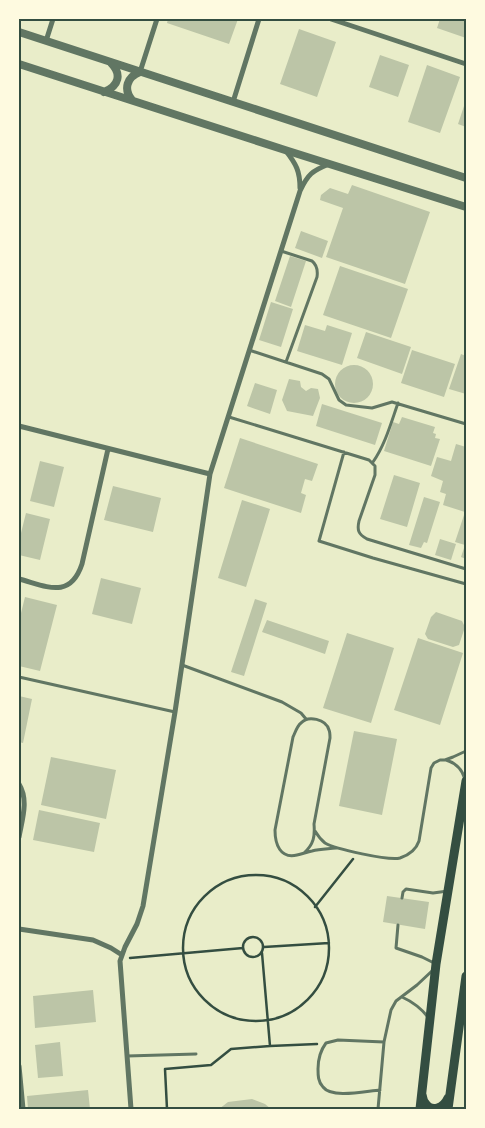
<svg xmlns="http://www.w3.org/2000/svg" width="485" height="1128" font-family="'Alegreya Sans',sans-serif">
	<rect width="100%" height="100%" fill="#e9edc9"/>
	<path fill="#bcc5a7" d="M168,19H238L229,44L167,23Z
		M440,19H466V38L437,28Z
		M299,29L336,42L317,97L280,84Z
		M380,55L409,65L398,97L369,87Z
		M427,65L460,77L440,133L408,122Z
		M466,100V127L458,124Z
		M352,185L430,212L405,284L326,257L343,208L320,200L321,195L330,188L348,194Z
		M301,231L328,241L322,258L295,248Z
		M290,256L306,261L291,307L275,301Z
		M340,266L408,289L391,338L323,315Z
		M271,302L293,309L281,347L259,340Z
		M305,325L325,331L327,325L352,333L342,365L297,351Z
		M366,332L411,347L402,374L357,358Z
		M412,350L455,364L444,397L401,383Z
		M461,354L466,356V394L449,389Z
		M335 384a19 19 0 1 1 38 0a19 19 0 1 1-38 0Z
		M289,379L300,381L301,387L306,391L311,388L318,389L320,398L313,416L287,411L282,400Z
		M255,383L277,390L270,414L247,406Z
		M322,404L382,423L375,445L316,426Z
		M402,417L435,427L433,433L436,434L435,438L440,439L431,466L384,451L393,422L399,424Z
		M240,438L318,464L312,481L305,479L301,493L306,495L301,513L224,488Z
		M456,444L466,447V559L461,557L465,545L455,542L465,512L443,505L446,494L440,492L443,481L431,476L437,457L451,461Z
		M40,461L64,467L54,507L30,501Z
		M394,475L420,483L407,527L380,519Z
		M113,486L161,498L153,532L104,520Z
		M424,497L440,502L427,543L424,542L421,548L409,545Z
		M242,500L270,509L246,587L218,578Z
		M26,513L50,519L40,560L19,555V541Z
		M440,539L456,544L451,560L435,555Z
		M101,578L141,588L132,624L92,614Z
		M25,597L57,605L40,671L19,666V621Z
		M255,599L267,603L244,676L231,672Z
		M436,612L462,621L465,627L459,645L453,647L428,639L425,634L431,617Z
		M267,620L329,641L325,654L262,632Z
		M347,633L394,648L371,723L323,708Z
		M418,638L463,653L440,725L394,710Z
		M19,696L32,699L23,743L19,742Z
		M354,731L397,739L382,815L339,806Z
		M51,757L116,770L106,819L41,805Z
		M39,810L100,823L94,852L33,840Z
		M387,896L429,902L425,929L383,922Z
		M93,990L96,1022L35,1028L33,996Z
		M60,1042L63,1076L38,1078L35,1045Z
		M88,1090L90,1109H28L27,1096Z
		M252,1099L265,1104L271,1109H219L228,1102Z"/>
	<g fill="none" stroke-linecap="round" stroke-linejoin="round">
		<path stroke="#344e41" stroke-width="2.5" d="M183 948a73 73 0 1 1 146 0a73 73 0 1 1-146 0Z
			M315,907L353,859
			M243 947a10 10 0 1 1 20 0a10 10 0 1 1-20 0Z
			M264,947L329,943
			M262,953L270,1046L317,1044
			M130,958L243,948
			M167,1109L165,1069L211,1065L231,1049L270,1046"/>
		<path stroke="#617663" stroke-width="3" d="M281,251L312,261C317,265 318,270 317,277L286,362
			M249,350L322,374L329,379L339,400L346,405L372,408L392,402L466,424
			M229,417L369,460L375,466V475L359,521C357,530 358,534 367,539L466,569
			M344,452L319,541L373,558L466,584
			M373,462C385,445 391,423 398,403
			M182,665L282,702L301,713L306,719
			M19,677L175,712
			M446,760C456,763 462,769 465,779
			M315,831C318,836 320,839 325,843C335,849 389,861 400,858C409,855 416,850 419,841L431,768L434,763L440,760H445L453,757L466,751
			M304,853C314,844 315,836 314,824L330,738C330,735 330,732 329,730C326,719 308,715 301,723C297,726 295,733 293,737L275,830C275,844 280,859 297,855C302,854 307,852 312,851C320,849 328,849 336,848
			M402,898L403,892L406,889L433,893L448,891
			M398,925L396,948L422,957L436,964
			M402,997C413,1002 420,1007 428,1017
			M127,1056L196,1054
			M380,1090C366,1091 332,1099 323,1087C318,1082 318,1075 318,1069C318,1059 320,1051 326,1043L338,1040L384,1042
			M378,1109L384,1042L391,1010L396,1001L417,985L433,970"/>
		<path stroke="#617663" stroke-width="5" d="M331,19L466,64
			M46,41L53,19
			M140,72L157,19
			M233,102L259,19
			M286,151C296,164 300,171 300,188
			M19,426L210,474
			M19,579C46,586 70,600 82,564L108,449
			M19,784C29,800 22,820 19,837
			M19,929L93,940L111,948L122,955
			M19,1066L23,1109
			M131,1109L120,961L125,947L137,924L143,906L175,712L210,474L300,191C308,174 312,171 329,164"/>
		<path stroke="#617663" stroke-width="8" d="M19,32L466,178
			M19,64L285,150L466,207
			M104,92C119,86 122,74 111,63
			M132,100C123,89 127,77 140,72"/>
		<path stroke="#344e41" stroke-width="9" d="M422,1095C423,1098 423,1101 425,1103C432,1114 444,1107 448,1098
			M420,1109L436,964L466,781
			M448,1109L466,976"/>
	</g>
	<rect width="485" height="1128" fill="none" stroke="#fefae0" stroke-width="40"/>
	<rect x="20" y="20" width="445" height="1088" fill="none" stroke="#344e41" stroke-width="2"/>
</svg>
